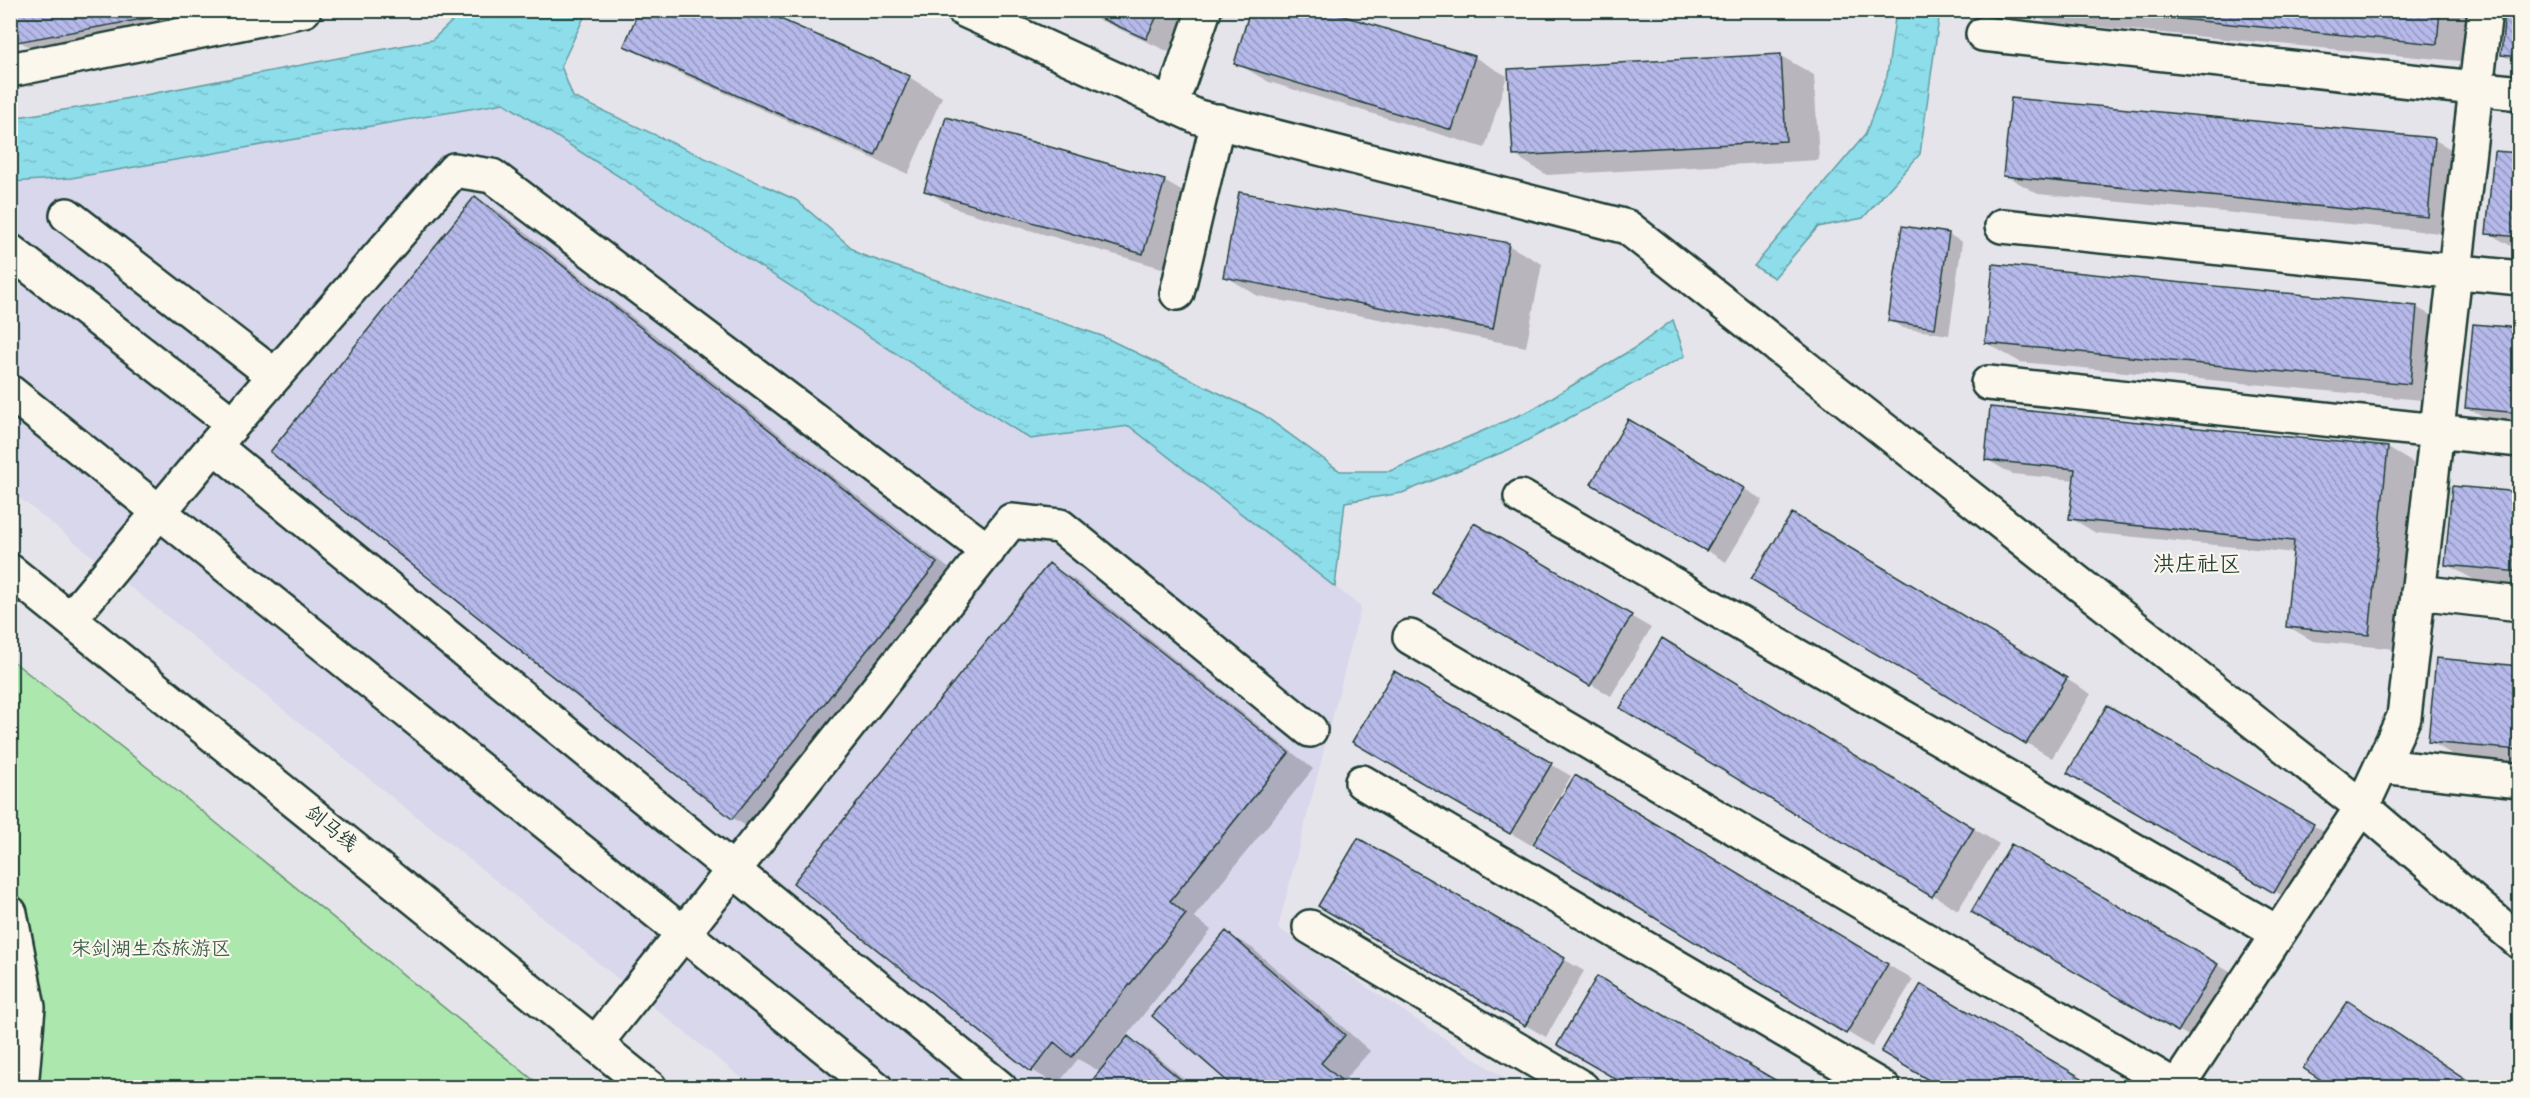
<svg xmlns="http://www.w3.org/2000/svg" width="2530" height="1098" font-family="Mynerve,'LXGW WenKai TC',sans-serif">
	<defs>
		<pattern id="water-ripples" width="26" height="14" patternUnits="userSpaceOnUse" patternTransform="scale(1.5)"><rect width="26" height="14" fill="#8dddea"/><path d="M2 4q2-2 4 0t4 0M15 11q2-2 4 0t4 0" fill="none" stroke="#79bfc9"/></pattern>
		<pattern id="building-back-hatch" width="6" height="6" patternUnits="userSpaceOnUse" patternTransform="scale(1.5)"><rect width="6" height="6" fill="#b6b9ea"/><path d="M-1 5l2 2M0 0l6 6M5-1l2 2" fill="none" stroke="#9398be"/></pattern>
	</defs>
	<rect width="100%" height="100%" fill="#e6e4eb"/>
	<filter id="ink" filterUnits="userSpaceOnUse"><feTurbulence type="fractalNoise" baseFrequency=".0167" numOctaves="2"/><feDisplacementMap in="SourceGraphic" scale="12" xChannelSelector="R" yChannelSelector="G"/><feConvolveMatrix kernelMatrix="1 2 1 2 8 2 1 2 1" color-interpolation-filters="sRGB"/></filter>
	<g filter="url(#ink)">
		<path fill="#d8d7eb" d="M504,103L1030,439L1129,426L1361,607L1278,928L1518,1087H753L11,491L10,182L71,178Z"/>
		<path fill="#ace8ae" stroke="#669271" stroke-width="1.5" d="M10,659L172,787L542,1087H11Z"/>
		<path fill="url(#water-ripples)" stroke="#619da1" stroke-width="1.5" d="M463,11H587L561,66L573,97L796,200L859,254L1102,336L1262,414L1340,471H1390L1531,410L1636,347L1673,320L1685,356L1513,448L1402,493L1345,502L1335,587L1129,426L1030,439L504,103L71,178L11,182V118L77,108L432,40Z
			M1896,11H1940L1920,154L1863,218L1818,227L1774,278L1754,266L1865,135L1887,76Z"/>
		<path fill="#0003" d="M13,10H327L52,61L19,41Z
			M1078,10H1201L1180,57Z
			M2028,10H2475L2470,62L2047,22Z
			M2520,10V64L2503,55Z
			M626,45L909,77L942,97L908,174L659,64Z
			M1781,56L1814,75L1819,160L1547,175L1514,155Z
			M1474,57L1507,76L1485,148L1269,82L1236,63Z
			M2435,140L2468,159L2461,235L2038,194L2005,175Z
			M2520,155V251L2488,233Z
			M1164,181L1197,200L1176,272L959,210L926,191Z
			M476,198L501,213L962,579L758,833L733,818L272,452Z
			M1948,234L1962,242L1949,335L1903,328L1889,320Z
			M1508,245L1542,264L1526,347L1258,296L1225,276Z
			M2416,307L2450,326L2443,402L2020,362L1986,343Z
			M2520,330V428L2500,426L2467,407Z
			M1991,409L2388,448L2413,463L2395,649L2313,641L2287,626L2295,553L2096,533L2071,518L2075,480L2012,474L1986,459Z
			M1629,421L1763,500L1726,562L1593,483Z
			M2520,494V587L2480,583L2446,564Z
			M1474,525L1651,628L1611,696L1434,592Z
			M1818,529L2091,694L2052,758L1753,578Z
			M1049,565L1075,580L1313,769L1194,917L1211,930L1111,1055L1114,1056L1128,1038L1149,1050L1195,1088H1088L1101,1072L1078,1059L1057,1085L1032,1070Z
			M1688,655L1999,844L1958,910L1622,708Z
			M2520,667V766L2462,760L2429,741Z
			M1394,673L1571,776L1531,845L1355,741Z
			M2108,707L2333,837L2295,903L2069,772Z
			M1601,791L1913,980L1872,1047L1847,1032Z
			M1359,840L1584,971L1546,1037L1320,906Z
			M2012,846L2237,976L2199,1042L1973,912Z
			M1226,933L1252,948L1370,1051L1346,1078L1356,1088H1237Z
			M2348,1003L2381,1022L2481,1088H2336Z"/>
		<path fill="url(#building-back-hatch)" stroke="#1f3d34" stroke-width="1.5" d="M11,10H192L17,42Z
			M639,10H760L910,76L875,156L624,46Z
			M1083,10H1160L1146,39Z
			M1250,10H1324L1475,56L1452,130L1234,64Z
			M2086,10H2440L2437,44Z
			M2505,10H2520V57L2501,55Z
			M1781,54L1786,141L1513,156L1508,69Z
			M2011,98L2435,138L2428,217L2003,176Z
			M946,117L1165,180L1143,254L924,191Z
			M2494,151L2520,153V237L2486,234Z
			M1239,192L1509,243L1493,329L1223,277Z
			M475,196L937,563L732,819L270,452Z
			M1902,226L1949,233L1935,328L1888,321Z
			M1993,264L2417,306L2410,384L1985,343Z
			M2473,324L2520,328V413L2465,408Z
			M1990,407L2388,447L2369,635L2286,627L2294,541L2069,519L2075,469L1985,460Z
			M1628,419L1744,488L1706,551L1591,484Z
			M2452,486L2520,492V572L2445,565Z
			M1792,513L2067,678L2026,744L1751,579Z
			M1474,523L1632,615L1590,686L1432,593Z
			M1049,563L1289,753L1170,901L1186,914L1072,1057L1054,1042L1031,1072L793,883Z
			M1662,638L1974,828L1932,897L1620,708Z
			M2436,658L2520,666V750L2428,742Z
			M1394,671L1552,763L1510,834L1352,742Z
			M2107,705L2314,824L2274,893L2067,773Z
			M1575,775L1888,964L1846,1034L1533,844Z
			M1358,838L1565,958L1525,1026L1318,906Z
			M2011,844L2218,964L2178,1032L1971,912Z
			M1226,931L1345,1035L1321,1063L1350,1088H1235L1152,1016Z
			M1597,976L1789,1088H1631L1557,1045Z
			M1921,984L2099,1088H1942L1881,1052Z
			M2348,1001L2479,1088H2333L2303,1068Z
			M1128,1036L1191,1088H1086Z"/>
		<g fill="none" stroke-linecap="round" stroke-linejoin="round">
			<g stroke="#1f3d34" stroke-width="38">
				<path id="minor" d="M964,10L1198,117L1627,227L2362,807L2520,942
					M1983,34L2520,93
					M10,70L304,10
					M1171,105L1204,10
					M67,215L275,376
					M2002,226L2520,278
					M10,251L233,424
					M1177,293L1218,121
					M1988,383L2520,440
					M10,392L876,1088
					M214,446L1000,1088
					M1521,497L2278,933
					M2418,592L2520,604
					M71,618L214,446L454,170L492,176L988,551
					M1410,637L2176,1087
					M2381,766L2520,781
					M1362,782L1883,1088
					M10,913L28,1007L21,1088
					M1310,927L1582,1088
					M596,1043L1011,521L1060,526L1310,730
					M2176,1088L2362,807L2404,717L2485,10"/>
			</g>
			<g stroke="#1f3d34" stroke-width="38">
				<path id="major" d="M10,571L650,1088"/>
			</g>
			<use href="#minor" stroke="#fbf7ec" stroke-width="33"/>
			<use href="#major" stroke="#fbf7ec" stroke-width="33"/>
		</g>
	</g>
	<g text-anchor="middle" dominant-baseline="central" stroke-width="4.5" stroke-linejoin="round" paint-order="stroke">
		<g font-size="20" fill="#1f3d34" stroke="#fbf7ec">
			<text transform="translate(331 829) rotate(39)">剑马线</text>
		</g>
		<g font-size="20" fill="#3b5f4c" stroke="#fbf7ec">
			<text x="151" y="949">宋剑湖生态旅游区</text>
		</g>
		<g font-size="22" fill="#1f3d34" stroke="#fbf7ec">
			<text x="2197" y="565">洪庄社区</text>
		</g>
	</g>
	<rect width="2530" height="1098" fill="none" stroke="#fbf7ec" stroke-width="36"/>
	<rect x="18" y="18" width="2494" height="1062" fill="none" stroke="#1f3d34" stroke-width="2" filter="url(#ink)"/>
</svg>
